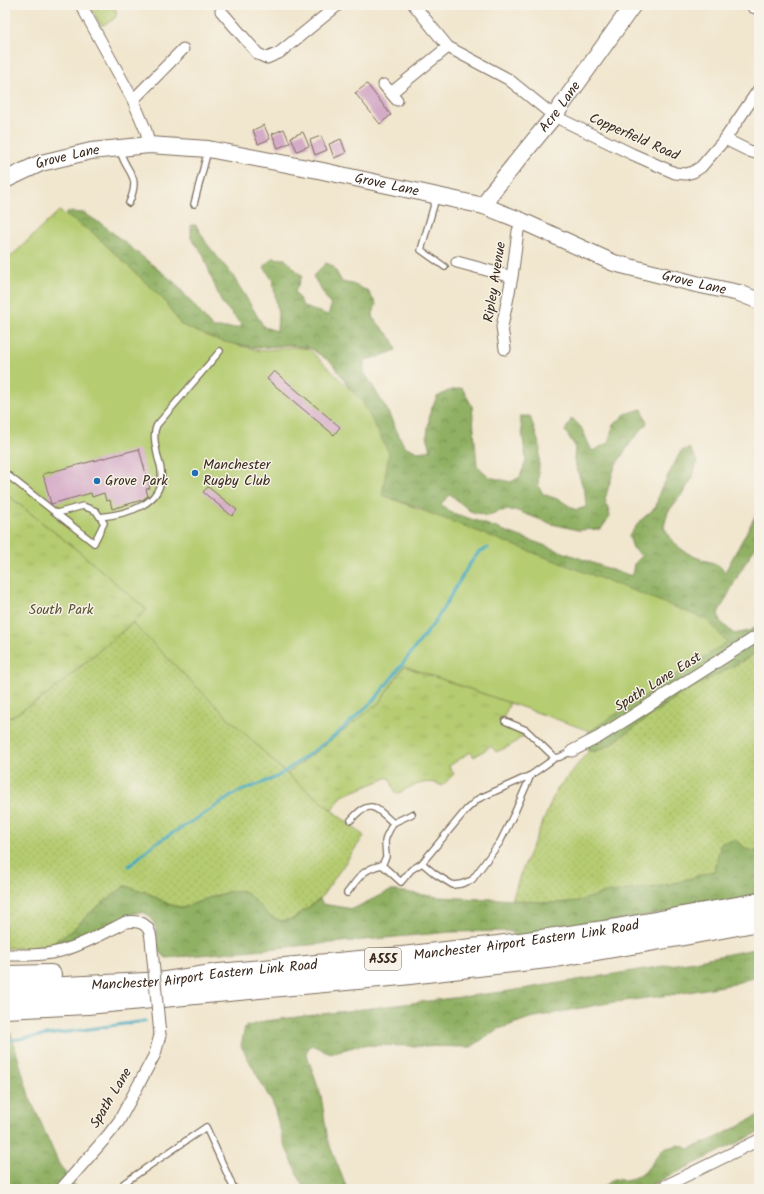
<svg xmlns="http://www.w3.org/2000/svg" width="764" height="1194" font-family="Kalam,sans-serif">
	<defs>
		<pattern id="grass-dots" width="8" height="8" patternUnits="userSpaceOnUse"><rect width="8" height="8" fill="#b5cc71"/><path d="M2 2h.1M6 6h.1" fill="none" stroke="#9daf61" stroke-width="1.8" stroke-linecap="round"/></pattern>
		<pattern id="forest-crowns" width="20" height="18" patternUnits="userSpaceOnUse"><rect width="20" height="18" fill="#90b063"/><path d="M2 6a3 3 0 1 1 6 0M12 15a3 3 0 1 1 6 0" fill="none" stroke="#778f51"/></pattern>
		<pattern id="park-tufts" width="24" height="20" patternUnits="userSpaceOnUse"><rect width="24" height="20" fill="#b5cc71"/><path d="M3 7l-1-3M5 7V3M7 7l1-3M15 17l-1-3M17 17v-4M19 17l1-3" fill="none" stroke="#9daf61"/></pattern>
	</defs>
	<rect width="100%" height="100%" fill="#f7f3e8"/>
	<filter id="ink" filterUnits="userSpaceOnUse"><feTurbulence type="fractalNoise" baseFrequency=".025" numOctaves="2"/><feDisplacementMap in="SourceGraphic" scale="8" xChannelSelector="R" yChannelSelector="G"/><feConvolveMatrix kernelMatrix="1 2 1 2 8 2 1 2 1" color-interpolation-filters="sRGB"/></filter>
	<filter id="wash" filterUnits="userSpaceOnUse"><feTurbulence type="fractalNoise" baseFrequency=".012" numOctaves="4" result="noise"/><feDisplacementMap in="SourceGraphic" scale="16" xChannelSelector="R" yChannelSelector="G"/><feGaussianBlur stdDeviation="0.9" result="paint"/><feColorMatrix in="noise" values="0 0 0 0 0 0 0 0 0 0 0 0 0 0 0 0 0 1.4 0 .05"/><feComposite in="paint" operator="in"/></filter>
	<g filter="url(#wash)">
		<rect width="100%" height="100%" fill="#f1e6ce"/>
		<path fill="url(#grass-dots)" stroke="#787b48" d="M90,5H114C121,19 112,20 101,26Z
			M132,623L215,705L287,774L364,836L320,899L293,919L280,921L270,916L246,892L232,891L211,897L183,908L168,904L146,892L125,886L92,911L71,931L47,947L43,948L42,947L36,946L35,948H5V712L9,718L47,695Z
			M759,645V866L621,902L510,907L520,875L556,791L586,754L598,744Z"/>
		<path fill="url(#forest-crowns)" stroke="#666d40" d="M67,212L84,213L103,225L175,283L213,328H233L243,326L222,303L212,279L203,254L191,238V225H196L207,244L233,276L264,327L277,331L278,314L273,281L264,267L272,258L285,259L302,276L295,292L304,307L328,315L331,306L313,276L326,263L333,266L342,282L352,284L368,291L376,304L372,317L393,340L396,350L378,357L364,360V372L386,408L404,446L418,452L431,450L427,436L430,412L437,397L448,391L462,388L472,406L477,465L489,477L511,482L520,477L526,461L520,416H530L540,447L538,485L543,494L560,500L576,510L586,507L585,493L574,460L575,446L565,431L572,418L581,427L592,451L608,443L613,426L625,414L642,409L647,423L631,442L615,466L605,499L610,516L601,529L578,530L552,524L515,510L499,511L487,516L470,511L450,494L441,504L450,512L480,522L612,570L632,576L634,564L642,556L633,548L629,536L640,521L656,507L659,493L681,451L689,448L697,461L693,477L683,493L668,512L664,527C673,544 683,553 701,559C714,564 716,561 725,572L759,509C759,517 761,532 758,540C754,551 746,561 740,572C732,586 726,600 718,613L720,621L734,634L749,631L759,625V650L750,657L681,694L610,745L594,752L587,750L588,731L603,715L448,530L421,508L379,495L378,440L349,387L332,363L310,348L290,345L259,348L240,345L215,349L198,346L63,221Z
			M735,840L747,849L759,852V896L514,938L513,931L451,932L166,958L159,951C157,939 158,916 142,912C140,912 135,913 132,914L65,945L47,947L71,931L92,911L125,886L146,892L168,904L183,908L211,897L232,891L246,892L270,916L280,921L293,919L320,899L322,904L352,909L357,907L381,895L391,891H397L438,897L481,899H498L555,903L579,901L605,893L656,887L678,882L714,871L721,843Z
			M759,948V976L733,984L677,994L608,1003L530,1018L496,1030L471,1047L361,1045L331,1053L311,1045L306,1052L321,1096L328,1141L347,1189H304L284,1143L273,1104L241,1046L245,1027L265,1021L510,991L694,961Z
			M11,1033L29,1096L59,1164L75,1186L82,1189H5V1034Z
			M759,1115V1132L643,1189H600L613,1179L627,1181L644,1173L663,1149L679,1145L689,1149L716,1138Z"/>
		<path fill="url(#park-tufts)" stroke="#787b48" d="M5,493L82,554L147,610L47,695L9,718L5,712Z
			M404,666L510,703L501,723L519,731L525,735L510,746L496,752L491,746L474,757L470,752L449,766L454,774L442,786C427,777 411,787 396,794L389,777L342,796L332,810L287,774L379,703Z"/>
		<path fill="#b5cc71" stroke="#787b48" d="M59,211L93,233L163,299L181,325L217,340L258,350V351L292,347L309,349L362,401L389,453L382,495L639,593L707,620L727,642L590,731L404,666L379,703L287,774L215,705L132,623L147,610L82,554L5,493V262Z"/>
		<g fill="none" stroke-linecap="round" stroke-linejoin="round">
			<path stroke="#3ea8be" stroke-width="3" d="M129,866L154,844L193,821L236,793L277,777L336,735L376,698L435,622L469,565L479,552L488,548
				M5,1041L145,1021"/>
		</g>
		<g id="blocks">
			<path fill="#d5acc8" d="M367,84L391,115L380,124L355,93Z
				M264,125L270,139L258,144L253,130Z
				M284,129L290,143L278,148L272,134Z
				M303,132L309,146L297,151L291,137Z
				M321,136L327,150L315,155L310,140Z
				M341,139L346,153L334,158L329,144Z
				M274,371L340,427L334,435L267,379Z
				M139,449L150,488L146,489L148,496L142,500L112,509L110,500L106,501L104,493L92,497L91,493L51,504L43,474Z
				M208,487L237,510L232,516L203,492Z"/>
		</g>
	</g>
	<g filter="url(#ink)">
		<use href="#blocks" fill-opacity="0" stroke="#7b6c5c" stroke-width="1"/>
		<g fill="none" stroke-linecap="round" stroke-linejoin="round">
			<g stroke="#7b6c5c" stroke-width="8">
				<path id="lane" d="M120,150C126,175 142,173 129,203
					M436,198L421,250L445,267
					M194,204L208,150
					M5,473L94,543L104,523L96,511L83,506L57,513
					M100,517C127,514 165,505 161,470C161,466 159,462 158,458C156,448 152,434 157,425L220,351
					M505,721L526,730L555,758
					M531,775L514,814L500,842L472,880L461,884L453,885L435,874L422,863L466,810L478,799L531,775L555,758L560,757L572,751
					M351,820C369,798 376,807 393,823L386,837L385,842L386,857L382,865
					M393,823L412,814
					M347,893C358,879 362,869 382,865L401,882L411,870L422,863
					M129,1189L124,1183L206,1127L234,1189"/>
			</g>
			<g stroke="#7b6c5c" stroke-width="13">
				<path id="street" d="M81,5L133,100L146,131L149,145
					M414,5L448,47L508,79L554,116L632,154L675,173L686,174L693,172L701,167L725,139L759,89
					M753,7L759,9
					M221,11L258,54L267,58L279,53L338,5
					M384,85L397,100
					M391,93L448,47
					M133,100L183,49
					M725,139L749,151L759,154
					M457,262L512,277
					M505,349L502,327L512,277L518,231L522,221
					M572,751L599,737L759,635
					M5,955C25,955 45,956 64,950C85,944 106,932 126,922C140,920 150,924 151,939
					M61,1189L109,1134L119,1121L155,1054L160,1035
					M659,1189L759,1140"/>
			</g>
			<g stroke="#7b6c5c" stroke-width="18">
				<g id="secondary">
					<path id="s1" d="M5,180L41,163L91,151L149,145L208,149L318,170L484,206L522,221L614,263L696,284L739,293L759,301"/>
					<path id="s2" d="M484,206L492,192L554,116L633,5"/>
				</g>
			</g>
			<g stroke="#7b6c5c" stroke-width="22">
				<g id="highway">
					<path d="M5,976L51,975"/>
					<path id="s3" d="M5,990L166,982L219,974L402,957L498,946L611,930L759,903"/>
					<path d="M5,1008L87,1004L401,975L555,957L679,936L759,921"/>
				</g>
			</g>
			<use href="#lane" stroke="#fff" stroke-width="5.5"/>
			<use href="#street" stroke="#fff" stroke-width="11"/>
			<use href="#secondary" stroke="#fff" stroke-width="16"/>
			<use href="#highway" stroke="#fff" stroke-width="20"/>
			<g stroke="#7b6c5c" stroke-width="13" stroke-linecap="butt">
				<path id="street-bridge" d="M151,939L160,1035"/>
			</g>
			<use href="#street-bridge" stroke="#fff" stroke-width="11"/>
		</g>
	</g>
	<g fill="#1f6fb2" stroke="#f7f3e8" stroke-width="1.5">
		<circle cx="195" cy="473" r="4"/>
		<circle cx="97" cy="481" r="4"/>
	</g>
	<g text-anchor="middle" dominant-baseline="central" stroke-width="3" stroke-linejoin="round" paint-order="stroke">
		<rect fill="#f7f3e8" stroke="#73665b" stroke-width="1" x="365" y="948" width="36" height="22" rx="3"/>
		<g font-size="13" font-weight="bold" fill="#3b2a1e">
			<text x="383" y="959">A555</text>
		</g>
		<g font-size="14" fill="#3b2a1e" stroke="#f7f3e8">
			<text stroke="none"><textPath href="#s2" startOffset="125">Acre Lane</textPath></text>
			<text transform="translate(634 137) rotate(24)">Copperfield Road</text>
			<text stroke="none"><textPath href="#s1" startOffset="67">Grove Lane</textPath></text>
			<text stroke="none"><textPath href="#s1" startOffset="391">Grove Lane</textPath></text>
			<text transform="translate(495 282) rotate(-81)">Ripley Avenue</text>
			<text stroke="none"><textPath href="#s1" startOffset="715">Grove Lane</textPath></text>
			<text transform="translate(658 682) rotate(-32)">Spath Lane East</text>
			<text stroke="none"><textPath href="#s3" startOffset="524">Manchester Airport Eastern Link Road</textPath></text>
			<text stroke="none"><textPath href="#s3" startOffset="200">Manchester Airport Eastern Link Road</textPath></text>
			<text transform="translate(111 1098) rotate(-59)">Spath Lane</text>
		</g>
		<g font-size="14" fill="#3b2a1e" stroke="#f7f3e8" text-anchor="start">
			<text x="203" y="465">Manchester<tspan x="203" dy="16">Rugby Club</tspan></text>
			<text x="105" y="481">Grove Park</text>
		</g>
		<g font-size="14" fill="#5a5233" stroke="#f7f3e8">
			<text x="61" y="610">South Park</text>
		</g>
	</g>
	<rect width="764" height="1194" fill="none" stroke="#f7f3e8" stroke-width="20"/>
</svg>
